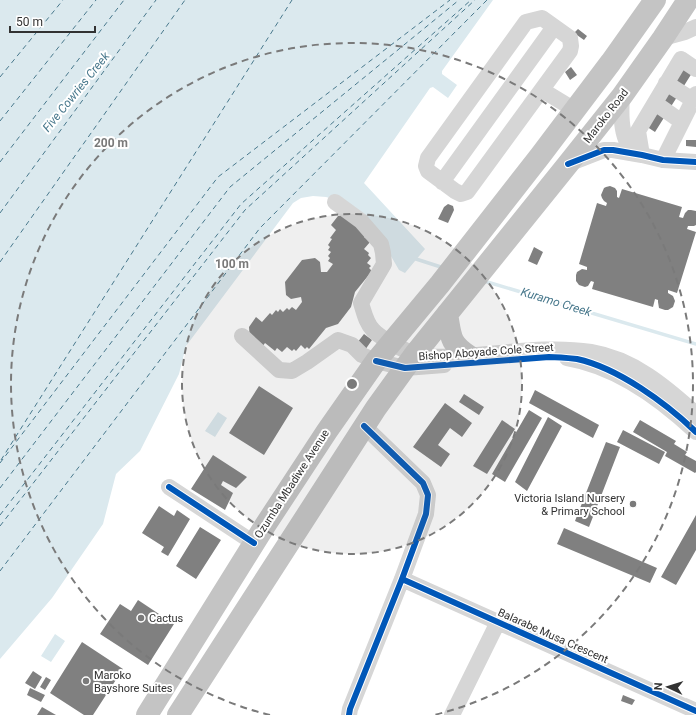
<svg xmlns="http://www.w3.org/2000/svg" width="696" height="715" font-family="Roboto,sans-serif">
	<rect width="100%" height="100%" fill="#fff"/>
	<path fill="#dbe9ee" d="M0,0H493L442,71V74L457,85L448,98L433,87L430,88L364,183L425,249L405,273L399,270L384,244L343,202L326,197L313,196L301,198L293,203L186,346L179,374L140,451L116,474L103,524L52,598L0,659Z
		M218,412L227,418L215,437L205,431Z
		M55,634L65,641L51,662L41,656Z"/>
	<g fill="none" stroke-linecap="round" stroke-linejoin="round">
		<path stroke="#dbe9ee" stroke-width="3.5" d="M416,259L444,268
			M484,281L696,344"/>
		<path stroke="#48788c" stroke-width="1" stroke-dasharray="5 4" stroke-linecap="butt" d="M0,77L63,0
			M0,121L96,0
			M0,162L124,0
			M0,213L156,0
			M0,262L185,0
			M1,460L292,0
			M0,463L218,177L450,0
			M0,488L230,187L459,0
			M0,515L241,204L471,0
			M0,526L245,210L475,0
			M0,571L260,228L487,0"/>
	</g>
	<path fill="#808080" d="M578,29L587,36L584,40L574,33Z
		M675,63L692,73L655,132L638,121Z
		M571,67L577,75L570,80L565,72Z
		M686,140H696V147L686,146Z
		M610,186L615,188L617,191V197L619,198L622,189L682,207L679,217L683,218L685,213L688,210H691L696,211V225L694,226H688L687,229L696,232L677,293L668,290V293L673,296L675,301L673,307L668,310H665L659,308L658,302V300L655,299L653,307L592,289L594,282L591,281L588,286L585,287L579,285L576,281V275L577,272L582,269L587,270V267L579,264L597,203L606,206L607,203L604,201L602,198L601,195L604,188L606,187Z
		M448,204L453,206L454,210L448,223L438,219L444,207Z
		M351,214L366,234L364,237L370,242L364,249L369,253L368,255L371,258L367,263L371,266L369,268L372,271L355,292L351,307L338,324L326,328L309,349L307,347L305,349L301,345L296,351L294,349L292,351L287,347L282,352L277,348L275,351L265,343L260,350L250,341L249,327L256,317L262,322L270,313L272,315L276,310L278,312L280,309L283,312L287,308L289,310L292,307L296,310L302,302L301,297L291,299L286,295L285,282L302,260L315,258L320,262L321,272H327L333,264L328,261L330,258L328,256L331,252L328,250L330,247L328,245L332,239L330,238L336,230L331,225L338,216Z
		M534,247L543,252L537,265L528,261Z
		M364,334L372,340L365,350L357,343Z
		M259,386L293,408L264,455L229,433Z
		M535,390L599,425L593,438L529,403Z
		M464,394L484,407L479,415L459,402Z
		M445,403L472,423L462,437L450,428L438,445L450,454L441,467L413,447Z
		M529,410L542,418L505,482L492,474Z
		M548,417L562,426L527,491L515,482Z
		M502,420L515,429L487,474L473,466Z
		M640,420L676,441L674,444L687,452L685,455L696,461V472L695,473L665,456L667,452L633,432Z
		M623,430L665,452L659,464L617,442Z
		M606,442L620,447L589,527L575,521Z
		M213,455L247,477L236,488L223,481L221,485L233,493L225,510L191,489Z
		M159,506L174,516L177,510L190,519L168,556L161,552L164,547L142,533Z
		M696,515V550L676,585L661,577Z
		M200,527L221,540L196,579L176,566Z
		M564,528L657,568L650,583L557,544Z
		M138,600L174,624L148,665L100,634L120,604L131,611Z
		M82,642L123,669L93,715H84L50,693Z
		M33,671L42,677L35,689L25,683Z
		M46,677L51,680L45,690L40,687Z
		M30,688L45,695L41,702L27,695Z
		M623,695L635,700L632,705L621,701Z
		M42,707L56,715H37Z"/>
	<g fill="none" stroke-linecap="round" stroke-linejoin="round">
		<path stroke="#d6d6d6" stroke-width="16" d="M542,18L570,38L571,46L570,51L467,192L461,194L455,191L428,171L426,166L428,158L526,22Z
			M663,38L685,32L696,27
			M666,83L693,100
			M542,90L575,110
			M622,96C621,110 620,133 629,145C633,149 637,151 642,155
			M655,103L682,122
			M642,155L638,131L681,59L696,69
			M663,160L696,94
			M568,164L604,150H613L642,155L663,160L696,162
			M442,182L554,27
			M335,202L361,221L381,244L383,253L384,264L361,303C364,312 366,323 373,330C380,338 405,351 415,354C419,355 423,356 427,356C438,358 450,356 461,356C504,354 547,345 591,352C633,359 665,386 696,414
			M242,336L279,370L292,371L307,362L338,340L352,345L362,355L376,361L405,368L444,365
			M567,358C615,366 661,399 696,432
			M169,487L254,543
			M402,579L696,711
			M349,715L350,709L402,579L426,514L428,495L423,483L364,426
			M452,715L498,622"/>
		<path stroke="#c4c4c4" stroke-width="22" d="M447,314C451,336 449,343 469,356
			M147,715L266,524L327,431L376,361L440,284L540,156L611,62L655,0
			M178,715L376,408L415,354L568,164L622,96L663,38L688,0"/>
		<g stroke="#fff" stroke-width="8">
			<path id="cycleway" d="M568,164L604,150H613L642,155L663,160L696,162
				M376,361L405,368L549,357C559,357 568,358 577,359C618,368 666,403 696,432
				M169,487L254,543
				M402,579L696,711
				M349,715L350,709L402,579L426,514L428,495L423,483L364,426"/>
		</g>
		<use href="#cycleway" stroke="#0057b8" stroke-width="6"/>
	</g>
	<circle cx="352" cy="384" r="170" fill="#7a7a7a" fill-opacity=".12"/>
	<g fill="none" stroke="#7a7a7a" stroke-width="2" stroke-dasharray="7 5">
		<circle cx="352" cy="384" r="170"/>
		<path d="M270 715A341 341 0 1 1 434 715"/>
	</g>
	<g fill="#7a7a7a" stroke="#fff" stroke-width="1.5">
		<circle cx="633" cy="504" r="4"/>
		<circle cx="141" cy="618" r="4"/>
		<circle cx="86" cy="681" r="4"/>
	</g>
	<g text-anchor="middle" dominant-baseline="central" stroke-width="4" stroke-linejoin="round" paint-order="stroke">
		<g font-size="11" fill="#323232" stroke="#fff">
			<text transform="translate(606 116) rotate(-52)">Maroko Road</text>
			<text transform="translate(486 352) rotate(-4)">Bishop Aboyade Cole Street</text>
			<text transform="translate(292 484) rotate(-57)">Ozumba Mbadiwe Avenue</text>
			<text transform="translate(553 636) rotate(24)">Balarabe Musa Crescent</text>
		</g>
		<g font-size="11" fill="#323232" stroke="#fff" text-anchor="start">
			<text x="625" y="498" text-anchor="end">Victoria Island Nursery<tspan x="625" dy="13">&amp; Primary School</tspan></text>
			<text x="149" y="618">Cactus</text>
			<text x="94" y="675">Maroko<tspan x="94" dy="13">Bayshore Suites</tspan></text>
		</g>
		<g font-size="12" font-style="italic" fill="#48788c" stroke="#fff">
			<text transform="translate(76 92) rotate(-51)">Five Cowries Creek</text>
			<text transform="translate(556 302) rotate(17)">Kuramo Creek</text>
		</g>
	</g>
	<circle cx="352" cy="384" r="6" fill="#7a7a7a" stroke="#fff" stroke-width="2"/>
	<g font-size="12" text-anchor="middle" font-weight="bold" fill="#7a7a7a" stroke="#fff" stroke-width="4" stroke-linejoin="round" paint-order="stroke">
		<text x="111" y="147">200 m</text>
		<text x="232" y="268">100 m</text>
	</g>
	<g transform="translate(668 687) rotate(274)" stroke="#ffffff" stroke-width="3" paint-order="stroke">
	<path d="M0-3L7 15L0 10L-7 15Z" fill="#323232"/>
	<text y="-6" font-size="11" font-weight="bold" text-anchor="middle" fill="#323232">N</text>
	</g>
	<path d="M10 26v6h85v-6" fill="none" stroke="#323232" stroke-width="2"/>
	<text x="16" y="26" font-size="12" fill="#323232" stroke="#ffffff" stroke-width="3" paint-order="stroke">50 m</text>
</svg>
